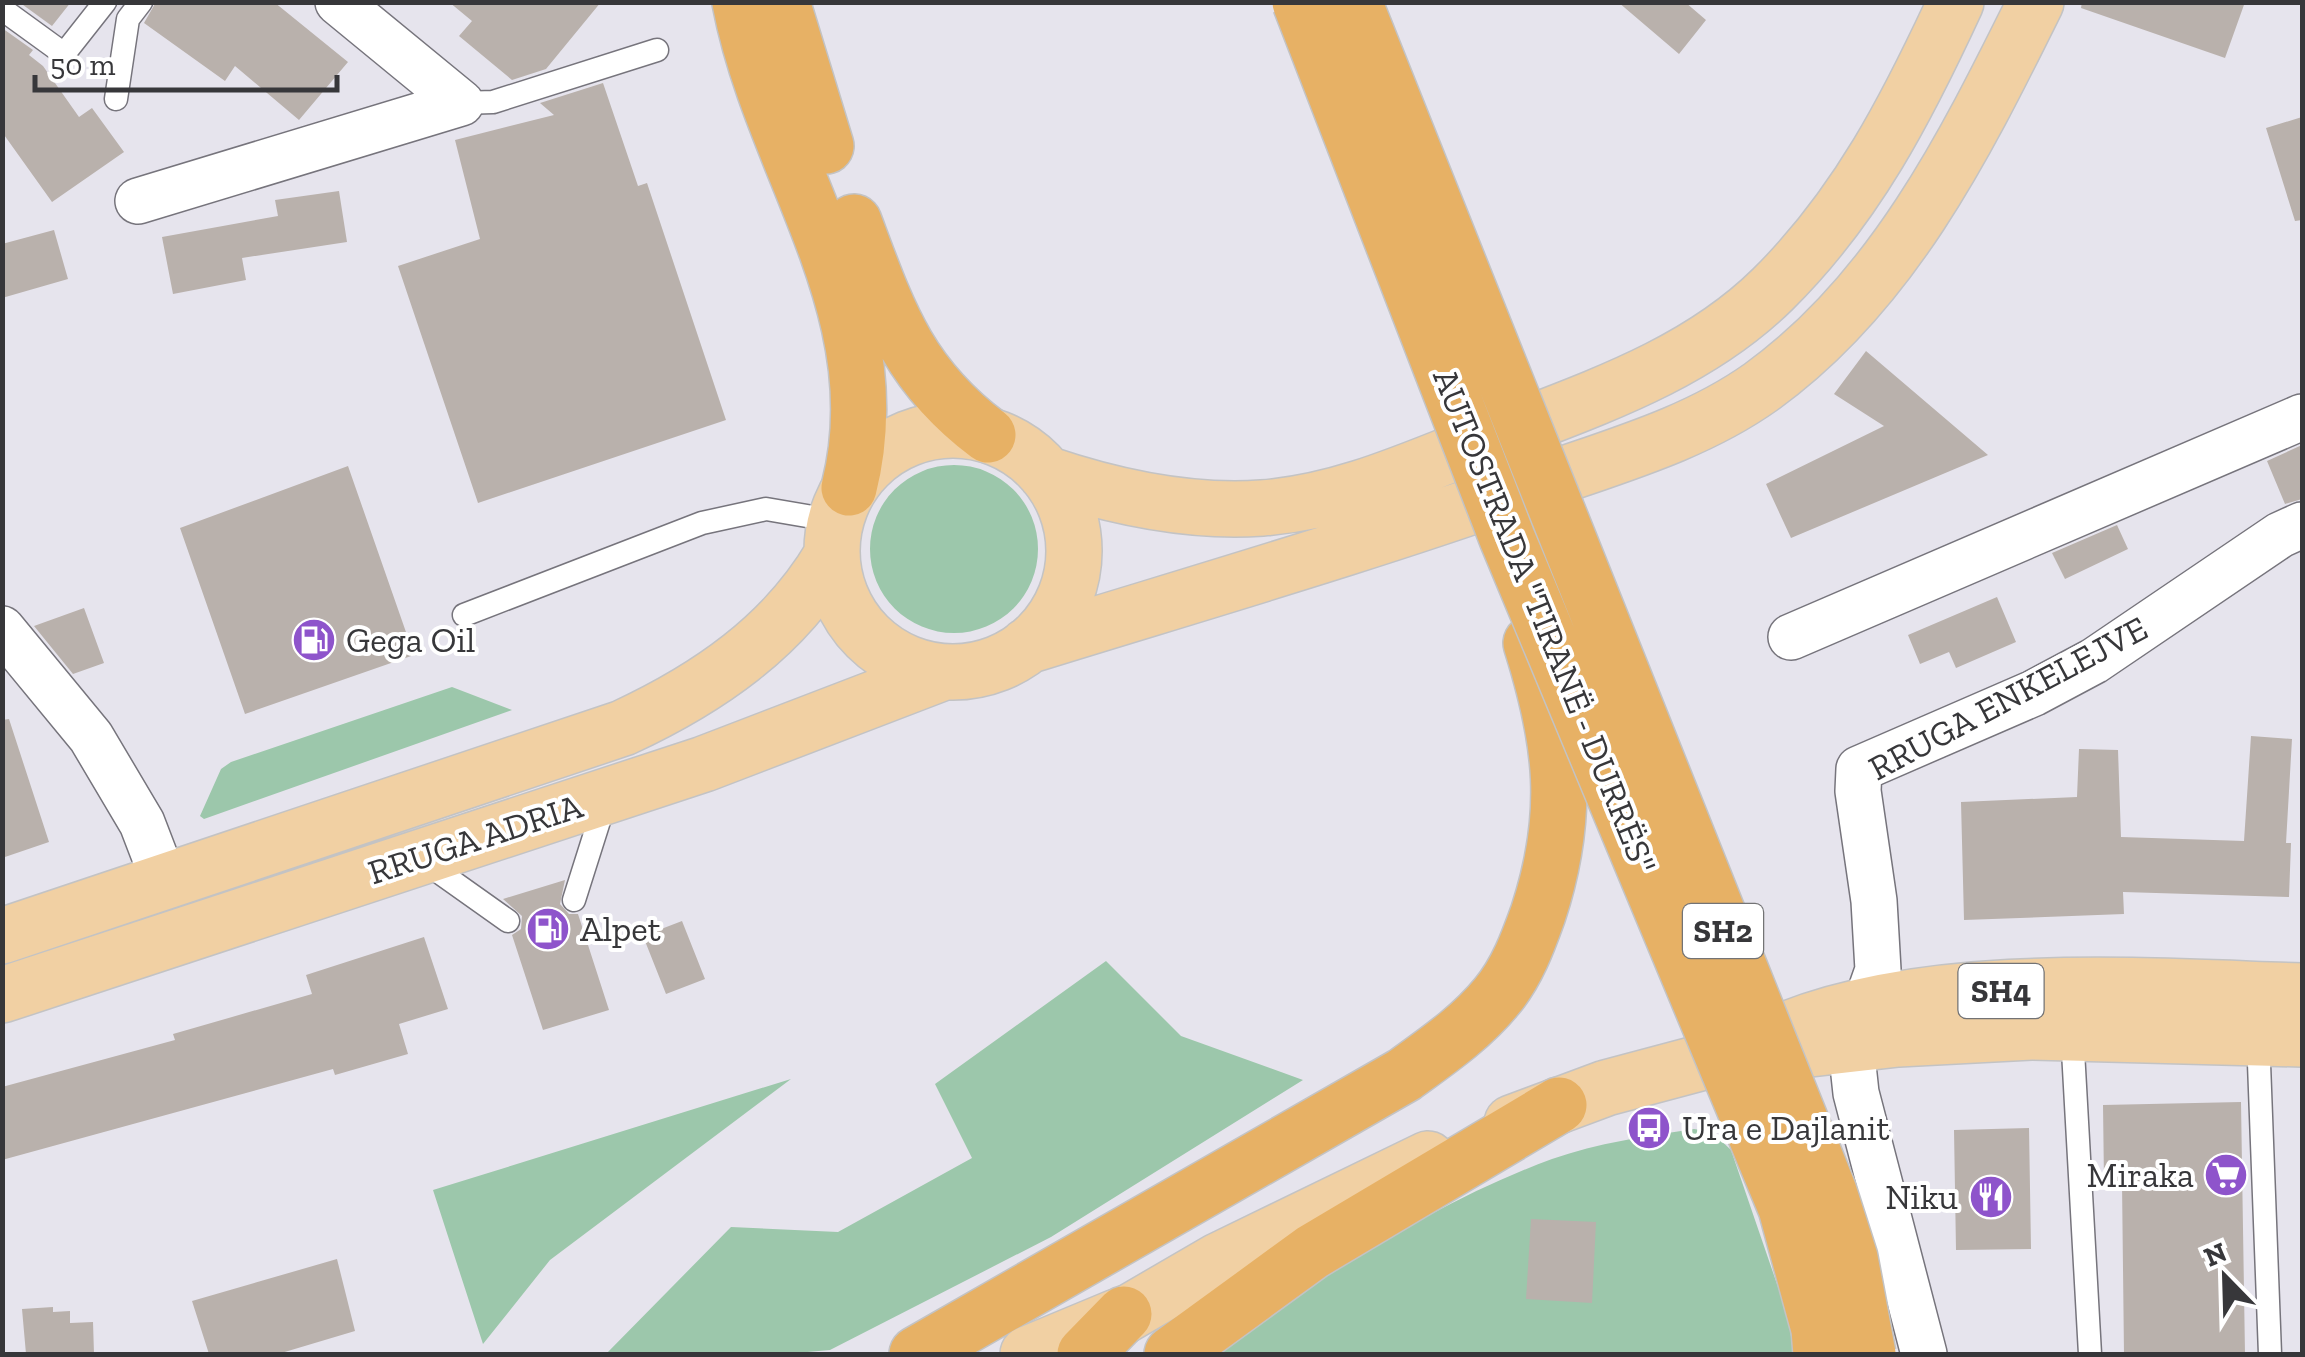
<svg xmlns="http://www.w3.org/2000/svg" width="2305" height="1357" font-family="'Zilla Slab',serif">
	<rect width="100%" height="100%" fill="#e6e4ed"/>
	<path fill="#9cc7ab" d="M870 549a84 84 0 1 1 168 0a84 84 0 1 1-168 0Z
		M452,687L512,710L204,819L200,816L221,769L231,762Z
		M1106,961L1181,1036L1303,1080L1051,1237L830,1350L785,1354H606L731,1227L838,1232L972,1158L935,1084Z
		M791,1079L550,1260L483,1344L433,1190Z
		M1694,1129L1712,1132L1731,1150L1789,1319L1793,1354H1206C1315,1283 1429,1204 1552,1159C1598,1143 1646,1136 1694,1129Z"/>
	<path fill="#b9b1ac" d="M19,2H71L52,26Z
		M156,2H274L348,62L299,120L235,66L225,81L144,23Z
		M449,2H601L546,69L512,80L459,36L472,21Z
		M1618,2H1685L1706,20L1679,54Z
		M2082,2H2245L2225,58L2081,8Z
		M2,28L33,50L29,55L43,66L79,117L92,108L124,152L52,202L2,132Z
		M603,83L638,186L647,183L726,420L478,503L398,266L480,239L455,140L554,115L540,103Z
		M2302,117V220L2295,221L2266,128Z
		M339,191L347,242L242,258L246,280L173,294L162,237L278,216L275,200Z
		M54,230L68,279L2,298V244Z
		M1866,351L1988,455L1791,538L1766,484L1884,426L1834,394Z
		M2302,445V499L2285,504L2267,461Z
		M348,466L414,655L245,714L180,528Z
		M2117,525L2128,549L2065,579L2052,553Z
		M1997,597L2016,642L1956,668L1949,652L1920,664L1908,635Z
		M84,608L104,663L73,674L34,626Z
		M9,719L49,842L2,858V720Z
		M2251,736L2292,739L2286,843H2291L2289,897L2123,892L2124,914L1964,920L1961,802L2077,797L2079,749L2118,750L2121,837L2244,841Z
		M565,880L560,904L569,914H578L609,1010L543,1030L512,935L521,929L522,916L503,899Z
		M682,921L705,979L666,994L643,936Z
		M424,937L448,1009L399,1024L408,1054L335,1075L333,1069L2,1160V1087L175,1040L173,1034L312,994L306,975Z
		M2241,1102L2245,1354H2124L2122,1182H2104L2103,1105Z
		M2029,1128L2031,1249L1956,1250L1954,1130Z
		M1531,1219L1596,1222L1592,1303L1526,1299Z
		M337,1259L355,1331L278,1354H209L192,1301Z
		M53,1307V1312L70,1311V1323L93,1322L94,1354H26L22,1309Z"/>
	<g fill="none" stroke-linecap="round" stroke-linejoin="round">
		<g stroke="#76747c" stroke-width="25">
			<path id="lane" d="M2,9L64,54L105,2
				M116,99L128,19L141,2
				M461,103L493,102L657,50
				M464,615L702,523L766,509L836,521
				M422,860L508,921
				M574,900L606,799
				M2072,1033L2090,1354
				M2258,1037L2270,1354"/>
		</g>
		<g stroke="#76747c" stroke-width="48">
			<path id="street" d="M338,2L461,103
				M138,201L461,103
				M2,629L91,737L142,823L165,883
				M1791,637L2302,417
				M1924,1354L1856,1093L1851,1047L1878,970L1874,901L1858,791L1859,769L2034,693L2094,661L2280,535L2302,525"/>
		</g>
		<g stroke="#c3c3c4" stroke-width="58">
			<path id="primary" d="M832 551a121 121 0 1 1 242 0a121 121 0 1 1-242 0Z
				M1046,474C1114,497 1190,513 1262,508C1342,502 1413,469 1487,440C1588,400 1694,367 1773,289C1857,206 1907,108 1956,2
				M1027,646C1198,593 1371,543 1539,483C1615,456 1695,434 1761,387C1893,292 1966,143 2036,2
				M2,936L623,728C707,689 784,637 832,555
				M2,995L704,764L944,672
				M1783,1031C1931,970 2144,986 2302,991
				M1512,1123L1606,1088L1711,1060L1898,1039L2031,1032L2302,1039
				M1084,1339L1218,1261L1428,1159
				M1028,1354L1117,1317"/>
		</g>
		<g stroke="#c3c3c4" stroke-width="58">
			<path id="highway" d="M740,2C772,170 894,311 849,488
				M782,2L826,146
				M854,222C888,313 908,375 988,435
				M917,1354L1404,1075C1437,1051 1471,1028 1497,996C1517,972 1528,942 1538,914C1571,814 1562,741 1531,643
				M1085,1354L1124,1314
				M1172,1354L1312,1252L1559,1105"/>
		</g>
		<use href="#lane" stroke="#fff" stroke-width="22"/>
		<use href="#street" stroke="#fff" stroke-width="45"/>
		<use href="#primary" stroke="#f1d0a3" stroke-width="55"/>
		<use href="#highway" stroke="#e7b165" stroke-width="55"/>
		<g stroke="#c3c3c4" stroke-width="58" stroke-linecap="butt">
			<path id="highway-bridge" d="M1300,2L1507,538L1786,1208L1819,1329L1821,1354
				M1354,2L1829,1192L1850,1258L1868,1354"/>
		</g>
		<use href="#highway-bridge" stroke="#e7b165" stroke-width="55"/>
	</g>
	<defs>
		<g id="fuel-disc" transform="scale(2.25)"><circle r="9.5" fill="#8e54cb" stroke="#fff"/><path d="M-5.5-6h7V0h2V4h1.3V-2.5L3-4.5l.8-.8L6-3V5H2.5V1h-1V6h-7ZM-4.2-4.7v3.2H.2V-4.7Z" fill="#fff"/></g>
		<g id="bus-disc" transform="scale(2.25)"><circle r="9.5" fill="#8e54cb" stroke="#fff"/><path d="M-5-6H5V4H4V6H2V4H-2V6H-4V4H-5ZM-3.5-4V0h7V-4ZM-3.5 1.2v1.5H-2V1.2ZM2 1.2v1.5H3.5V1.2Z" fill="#fff"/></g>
		<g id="supermarket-disc" transform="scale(2.25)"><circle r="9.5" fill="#8e54cb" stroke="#fff"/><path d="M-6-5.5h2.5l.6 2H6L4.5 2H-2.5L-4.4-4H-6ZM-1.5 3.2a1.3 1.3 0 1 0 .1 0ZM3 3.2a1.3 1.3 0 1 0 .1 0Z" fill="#fff"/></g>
		<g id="restaurant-disc" transform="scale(2.25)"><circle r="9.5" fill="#8e54cb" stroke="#fff"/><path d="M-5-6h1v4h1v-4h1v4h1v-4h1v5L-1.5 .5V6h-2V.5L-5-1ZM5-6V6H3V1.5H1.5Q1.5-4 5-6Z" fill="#fff"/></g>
	</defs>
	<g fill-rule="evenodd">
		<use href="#fuel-disc" x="314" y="640"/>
		<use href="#fuel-disc" x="548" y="929"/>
		<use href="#bus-disc" x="1649" y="1128"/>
		<use href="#supermarket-disc" x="2226" y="1175"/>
		<use href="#restaurant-disc" x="1991" y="1197"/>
	</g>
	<g text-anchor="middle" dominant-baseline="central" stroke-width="8" stroke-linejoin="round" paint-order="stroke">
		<g fill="#fff" stroke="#737375" stroke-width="2.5">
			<rect x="1683" y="904" width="80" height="54" rx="8"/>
			<rect x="1958.5" y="964" width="85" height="54" rx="8"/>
		</g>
		<g font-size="32" font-weight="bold" fill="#37373a">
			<text x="1723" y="931">SH2</text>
			<text x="2001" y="991">SH4</text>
		</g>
		<g font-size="35" fill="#37373a" stroke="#fff">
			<text transform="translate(1545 621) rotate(68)">AUTOSTRADA "TIRANË - DURRËS"</text>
			<text transform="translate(2008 698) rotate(-28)">RRUGA ENKELEJVE</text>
			<text transform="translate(475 839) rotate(-18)">RRUGA ADRIA</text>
		</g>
		<g font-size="35" fill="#37373a" stroke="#fff" text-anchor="start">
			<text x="346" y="640">Gega Oil</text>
			<text x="580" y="929">Alpet</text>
			<text x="1682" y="1128">Ura e Dajlanit</text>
			<text x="2194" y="1175" text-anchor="end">Miraka</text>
			<text x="1958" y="1197" text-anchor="end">Niku</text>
		</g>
	</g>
	<rect width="2305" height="1357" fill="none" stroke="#37373a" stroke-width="10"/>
	<g transform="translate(2225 1277) rotate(337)" stroke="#ffffff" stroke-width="8" paint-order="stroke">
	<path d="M0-8L18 38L0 25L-18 38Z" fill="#37373a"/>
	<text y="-15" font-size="28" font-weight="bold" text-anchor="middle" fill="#37373a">N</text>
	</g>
	<path d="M35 75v15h302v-15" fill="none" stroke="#37373a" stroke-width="5"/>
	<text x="50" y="75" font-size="30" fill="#37373a" stroke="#ffffff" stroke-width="8" paint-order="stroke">50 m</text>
</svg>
